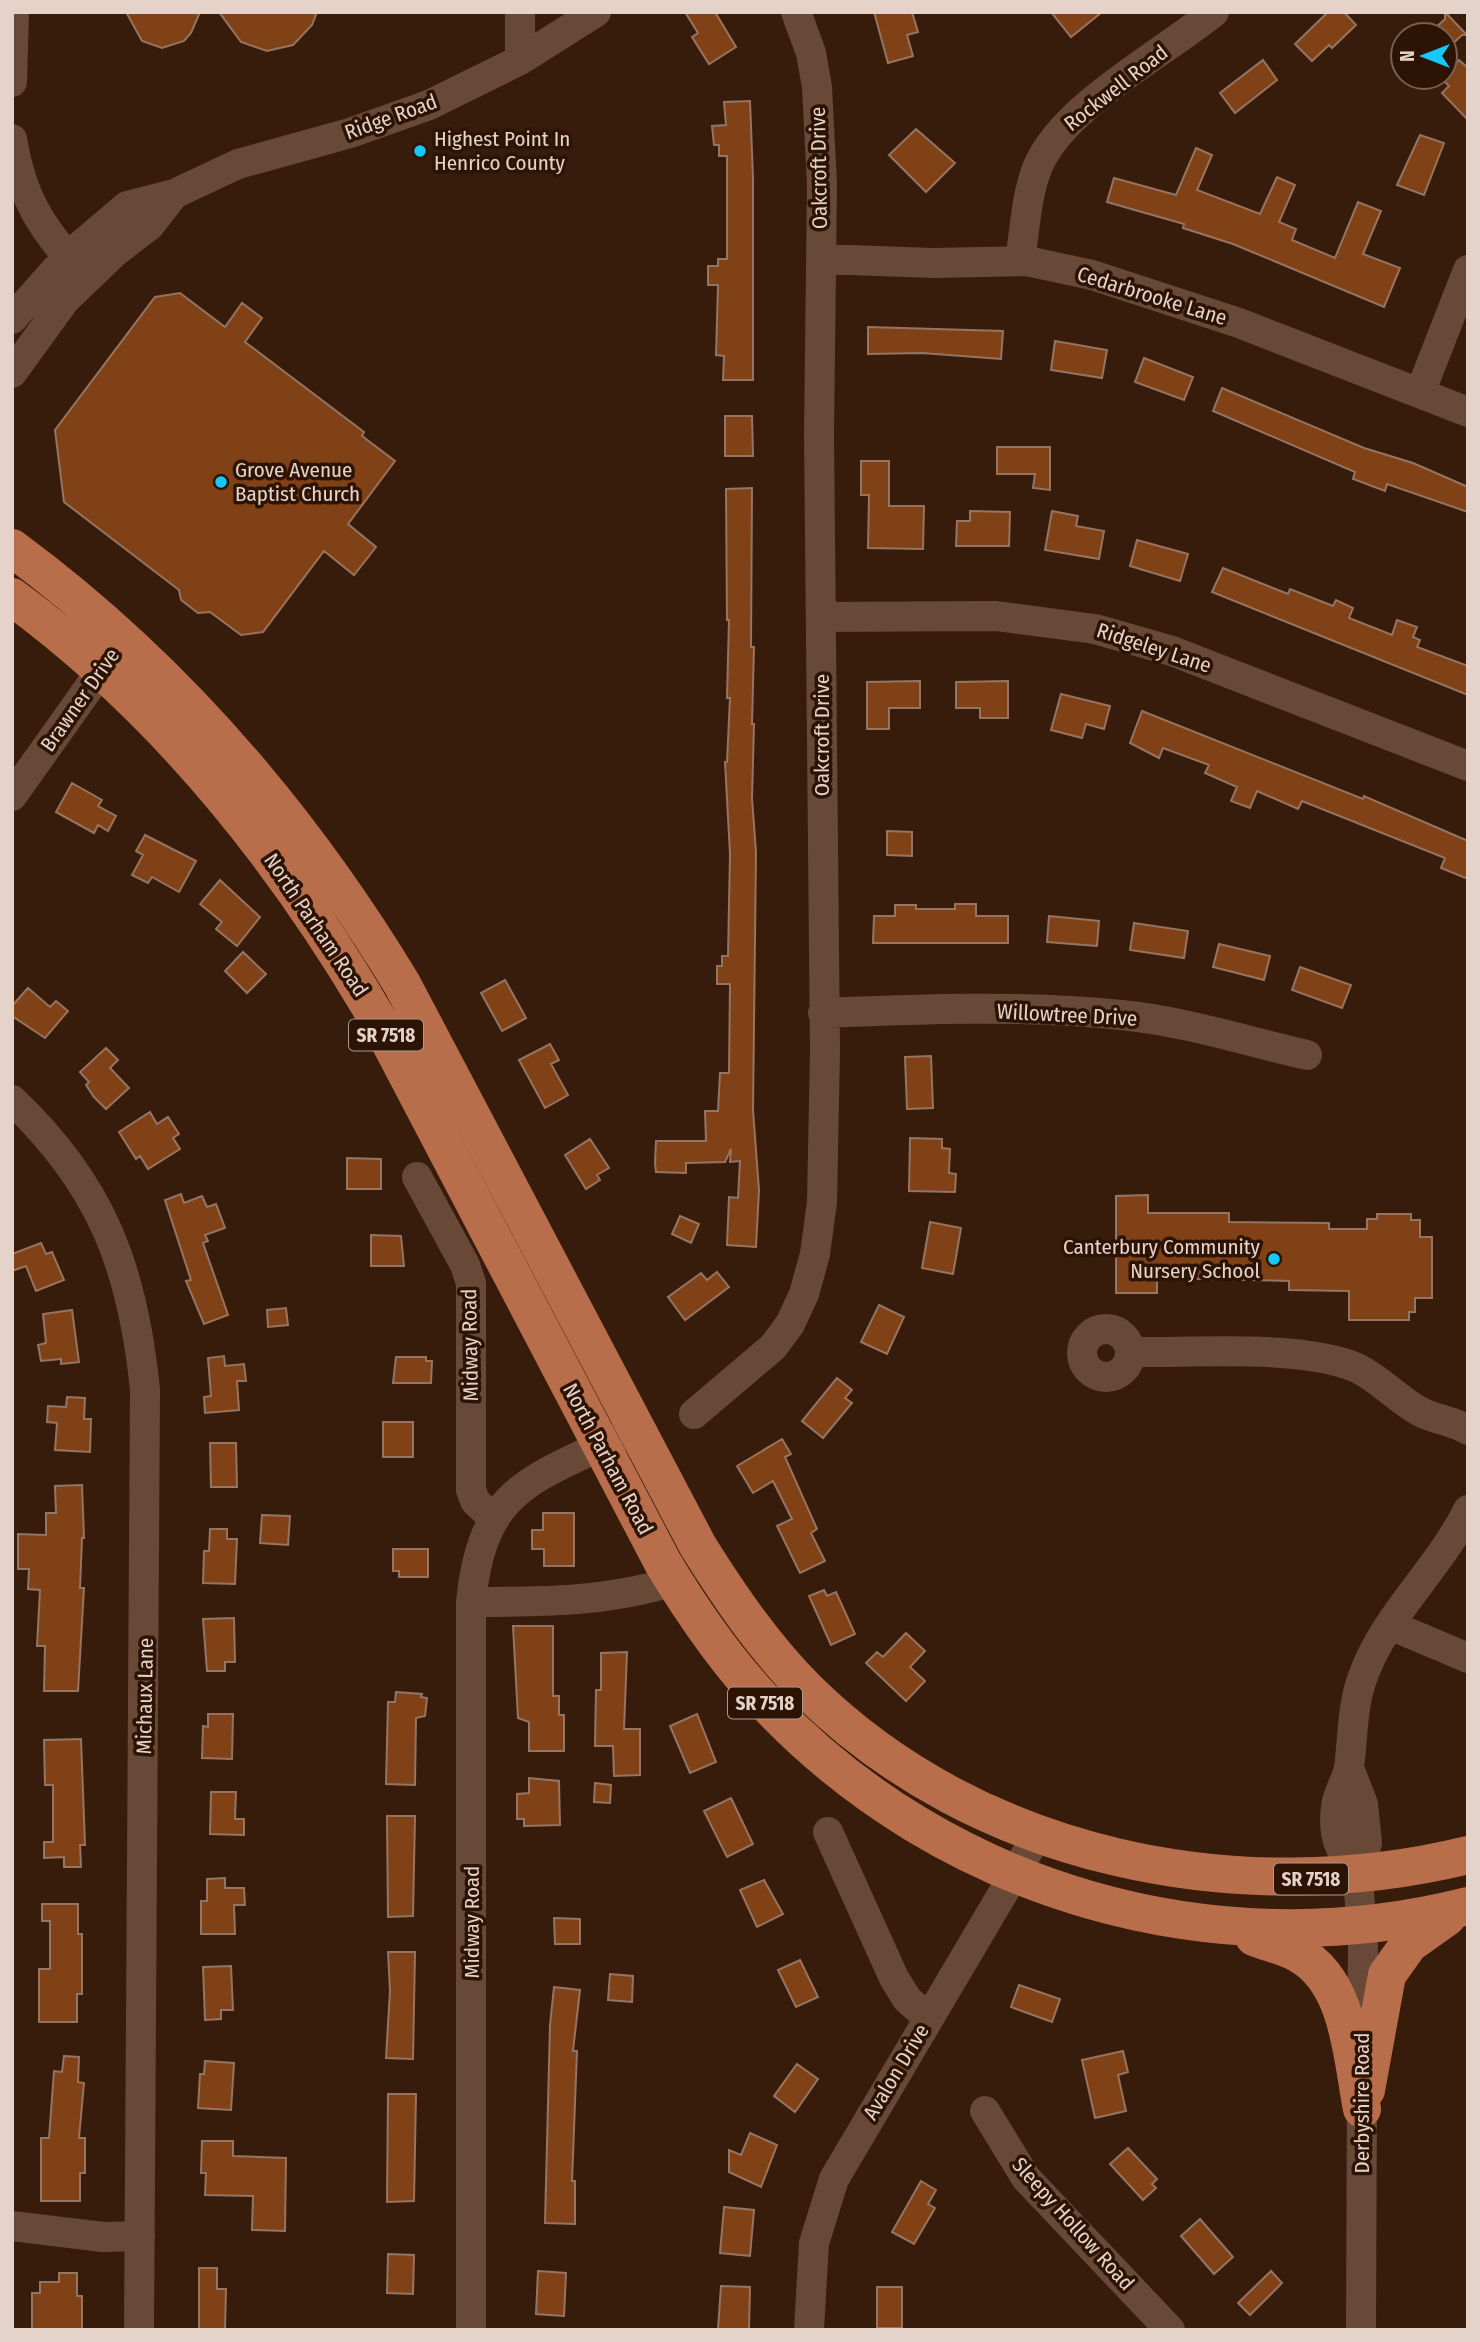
<svg xmlns="http://www.w3.org/2000/svg" width="1480" height="2342" font-family="'Fira Sans Condensed',sans-serif">
	<rect width="100%" height="100%" fill="#371c0c"/>
	<path fill="#814116" stroke="#957462" stroke-width="2" d="M126,12H200L191,33L184,41L162,48L142,41Z
		M219,12H317L312,25L293,45L267,51L241,42Z
		M685,12H715L736,47L709,64L692,37L698,33Z
		M874,12H912L918,32L907,35L913,56L888,63Z
		M1051,12H1102L1071,37Z
		M1328,12H1344L1356,25L1332,48L1329,45L1312,61L1295,44Z
		M1445,12L1467,35H1462L1445,51V35H1428L1445,19Z
		M1263,60L1277,80L1235,113L1220,93Z
		M1459,60L1468,68V120L1442,93L1449,86L1441,78Z
		M750,101L753,178V380H723L724,356L716,355L718,285H708V266H718V259H727V156H719V145H714L712,126L726,125L724,102Z
		M916,129L955,163L926,192L889,155Z
		M1420,135L1444,143L1424,195L1397,185Z
		M1196,148L1212,155L1197,190L1260,214L1277,177L1295,185L1279,222L1296,229L1292,240L1335,258L1358,202L1381,211L1363,254L1400,268L1384,307L1233,244L1183,228L1184,224L1107,202L1114,178L1176,195Z
		M180,293L225,327L242,303L262,318L245,342L364,432L362,436L395,461L348,524L376,547L354,575L324,551L263,632L241,635L210,612L198,613L181,600L179,590L64,502L55,430L155,297Z
		M868,327L1003,331L1001,359L922,353L868,354Z
		M1055,341L1107,350L1102,378L1051,370Z
		M1144,358L1193,377L1184,400L1135,382Z
		M1222,388L1364,448L1413,463L1468,487V512L1387,484L1385,491L1353,479L1355,472L1213,411Z
		M725,416H752L753,456H725Z
		M997,447H1050V490L1033,488L1035,474H997Z
		M861,461H889V506H924L923,549L868,548L869,495H861Z
		M752,488L751,647H754L752,724H754L752,798L756,852L753,1110L759,1190L756,1247L727,1245L729,1197L738,1198L740,1161L730,1162L731,1149L725,1162L686,1163V1173L656,1172L655,1163L656,1141H706L705,1111H718L720,1073H729L730,984H717V966H722V956H728L730,854L725,762H727L730,698H727L729,620H727L726,489Z
		M970,511L1010,512L1009,546H956L957,521H970Z
		M1052,511L1078,516L1076,526L1104,531L1099,559L1045,550Z
		M1137,540L1188,554L1180,581L1130,566Z
		M1223,568L1288,594L1290,589L1333,606L1336,600L1353,608L1349,618L1392,635L1397,620L1417,627L1413,637L1420,640L1417,647L1468,666V695L1212,592Z
		M920,681V708H889V729H867V682Z
		M1008,681V718H980V708H956V682Z
		M1061,694L1110,706L1104,729L1086,724L1082,738L1051,730Z
		M1142,711L1363,799L1364,796L1468,841V879L1441,868L1445,858L1302,801L1298,809L1257,791L1250,808L1231,801L1237,787L1205,773L1209,765L1163,748L1159,758L1130,743Z
		M72,783L102,800L98,806L116,816L108,831L98,825L94,833L56,812Z
		M887,831L912,832V856L887,855Z
		M145,835L196,861L179,892L152,877L148,883L132,875L143,855L136,851Z
		M220,880L260,917L237,946L216,929L222,922L200,904Z
		M955,904H976V916H1008V943H873L874,916H895V905H916V909H955Z
		M1049,916L1099,921L1097,946L1047,942Z
		M1134,923L1188,931L1184,958L1130,950Z
		M1219,944L1270,956L1264,980L1213,967Z
		M243,952L266,974L247,993L225,971Z
		M1300,967L1351,985L1342,1008L1292,990Z
		M505,980L526,1018L502,1031L481,993Z
		M28,988L50,1007L56,1001L68,1011L45,1038L12,1016V1006Z
		M550,1044L559,1060L551,1064L568,1095L545,1108L519,1060Z
		M106,1048L118,1060L110,1068L129,1088L106,1109L94,1097L86,1085L89,1082L80,1072Z
		M931,1056L933,1108L907,1109L905,1057Z
		M150,1112L157,1124L168,1117L179,1134L173,1138L180,1149L148,1169L140,1156L136,1159L119,1132Z
		M910,1138L942,1139V1148L950,1149L949,1173L956,1174L955,1192L909,1191Z
		M590,1139L609,1168L597,1175L600,1180L586,1189L565,1155Z
		M347,1158L381,1159V1189H347Z
		M181,1194L184,1203L202,1196L207,1207L216,1204L225,1228L205,1235L208,1241L203,1243L228,1315L204,1324L186,1281L191,1280L165,1200Z
		M1148,1195V1213H1229V1222L1329,1223V1229H1367V1219H1377V1214H1411V1220H1420V1237H1432V1298H1415V1312H1409V1320H1349V1291L1289,1290V1281L1157,1278V1293H1116V1196Z
		M680,1216L699,1224L691,1243L672,1234Z
		M930,1222L961,1228L953,1274L922,1268Z
		M371,1235L401,1236L404,1266H371Z
		M41,1243L46,1254L52,1252L64,1280L36,1291L26,1266L12,1271V1254Z
		M717,1272L729,1287L685,1320L668,1297L701,1273L707,1280Z
		M879,1305L904,1317L887,1354L861,1342Z
		M286,1308L288,1325L268,1327L267,1310Z
		M72,1310L79,1362L61,1364V1359L41,1361L38,1345L46,1343L43,1314Z
		M224,1356L225,1366L244,1364L246,1381H237L239,1410L205,1413L204,1397L211,1396L208,1358Z
		M396,1357H426V1361H432L431,1383H393Z
		M837,1378L852,1390L845,1398L852,1403L823,1438L802,1421Z
		M67,1397L85,1398L84,1419H91L90,1452L55,1450L57,1423L47,1422L48,1406L66,1407Z
		M383,1422H413V1457H383Z
		M782,1439L791,1454L785,1457L817,1529L811,1533L825,1561L800,1573L777,1526L792,1519L773,1481L753,1493L737,1466Z
		M210,1443H236L237,1487H211Z
		M82,1485L84,1538H82L80,1588H84L78,1691H44L45,1646H37L40,1590L28,1589L29,1569H18V1534L46,1535V1513H56L55,1486Z
		M543,1513H574V1566H544V1549H532V1530H543Z
		M262,1515L290,1516L288,1545L260,1543Z
		M210,1529H227V1539H237L235,1584L203,1583L204,1551H209Z
		M393,1549H428V1577H399V1571H393Z
		M824,1590L827,1596L836,1592L855,1634L831,1645L809,1596Z
		M234,1618L235,1662H225V1671H207L203,1619Z
		M513,1626H553V1696H559V1715H564V1751H529V1722L518,1718Z
		M906,1633L925,1651L910,1667L925,1681L906,1701L866,1663L877,1652L883,1657Z
		M627,1652L624,1729H640V1775L614,1776L613,1746H595L596,1690H601V1653Z
		M396,1692L422,1694L421,1697L427,1698L425,1716L416,1718L415,1785L386,1784L388,1702H395Z
		M208,1714H233L232,1759L202,1758L203,1726L208,1727Z
		M697,1714L716,1762L690,1773L670,1726Z
		M81,1739L85,1845H80L81,1867H64V1857L44,1858V1842H53V1785H45L44,1740Z
		M529,1778L559,1781L560,1825L524,1826V1819H517V1794L529,1793Z
		M595,1783L611,1785L610,1803L594,1802Z
		M211,1792H236L235,1819H244V1835L210,1834Z
		M731,1798L753,1844L727,1857L704,1811Z
		M387,1816H415L413,1916L388,1917Z
		M225,1878V1888H244L245,1905H234L235,1934H201V1901H207V1879Z
		M764,1880L783,1914L757,1927L740,1890Z
		M42,1904H78V1934H82V1994H77V2022H39V1969H50V1921H42Z
		M554,1918L580,1919V1944H555Z
		M388,1952H415L413,2059L386,2058L390,1991Z
		M800,1960L818,1997L796,2007L778,1970Z
		M231,1966L233,2010H221V2019L205,2020L203,1967Z
		M610,1974L633,1976L632,2002L608,2000Z
		M1019,1985L1060,1999L1052,2022L1011,2007Z
		M554,1987L580,1990L573,2051H577L572,2181H575V2224L545,2223L550,2025Z
		M1123,2051L1128,2072L1118,2075L1126,2111L1095,2118L1082,2060Z
		M64,2056L79,2057L78,2082L84,2083L79,2138H85V2173H80V2201H41V2138H49L54,2071L62,2072Z
		M205,2061L234,2063L231,2110L198,2108L200,2074H204Z
		M797,2064L818,2079L795,2112L774,2096Z
		M388,2094H416L414,2201L387,2202Z
		M750,2133L777,2145L761,2187L729,2172V2150L741,2155Z
		M202,2141H233V2156L286,2158L285,2231L252,2230L253,2196L205,2195L206,2173H201Z
		M1128,2148L1157,2179L1152,2184L1156,2188L1143,2200L1110,2164Z
		M921,2181L936,2190L928,2204L935,2208L914,2244L892,2232Z
		M724,2207L754,2210L750,2256L720,2253Z
		M1200,2219L1233,2257L1214,2274L1181,2236Z
		M388,2254L414,2255L413,2294L387,2293Z
		M199,2268H217V2289H226L225,2330H199Z
		M538,2271L566,2273L564,2316L536,2314Z
		M1271,2271L1282,2283L1250,2315L1238,2303Z
		M59,2273H77V2296H82V2329H32V2293H40V2282H59Z
		M721,2286L750,2287L749,2330L718,2329Z
		M877,2287H902V2328H877Z"/>
	<g fill="none" stroke-linecap="round" stroke-linejoin="round">
		<path stroke="#684938" stroke-width="30" d="M520,60V12
			M12,82L14,12
			M12,139C22,198 40,226 79,270
			M821,259L934,263L1027,261L1092,275L1239,323L1468,412
			M1020,261C1025,230 1026,195 1038,166C1064,106 1162,54 1214,12
			M12,319L67,257L127,206L174,194L238,164L350,133L429,105L520,60L596,12
			M12,373L65,300L115,252L150,225L174,194
			M1420,393L1468,270
			M822,617L996,616L1095,629L1172,651L1468,766
			M12,796L113,654
			M823,1013C921,1009 1023,1005 1121,1015C1184,1021 1246,1041 1307,1055
			M12,1100C102,1185 133,1269 145,1390L139,2330
			M417,1177L465,1265L471,1283V1490L475,1501L493,1518
			M1082 1353a24 24 0 1 1 48 0a24 24 0 1 1-48 0Z
			M1130,1352C1192,1353 1303,1344 1357,1368C1380,1379 1397,1399 1419,1411C1435,1420 1452,1420 1468,1430
			M694,1414L773,1347L790,1324L804,1294L815,1254L822,1202L825,1051L819,434L822,184L817,87L811,53L796,12
			M471,1602C540,1602 608,1602 674,1581
			M1390,1625L1468,1658
			M1349,1768L1363,1804L1367,1843L1358,1876L1363,1947L1362,2042
			M828,1832L894,1978L907,1999L928,2018
			M1358,1876C1341,1853 1332,1838 1336,1807C1337,1794 1347,1780 1349,1767C1353,1738 1352,1710 1361,1682C1382,1617 1438,1571 1468,1510
			M985,2111L1026,2178L1170,2330
			M12,2226L103,2237L140,2236
			M471,2330V1602C482,1490 528,1481 620,1437
			M809,2330L814,2243L834,2179L1038,1834
			M1361,2330L1362,2089"/>
		<path stroke="#b86e4b" stroke-width="38" d="M12,548C172,666 299,814 402,984L698,1546C730,1597 764,1647 807,1690C978,1859 1239,1911 1468,1855
			M12,597C166,710 287,862 382,1027L663,1563C693,1613 726,1661 766,1703C945,1893 1215,1970 1468,1906
			M1254,1937C1268,1943 1286,1946 1299,1954C1350,1982 1352,2059 1362,2109
			M1366,2090L1387,1975L1409,1944L1447,1917"/>
	</g>
	<g fill="#14cafb" stroke="#2d1304" stroke-width="2.5">
		<circle cx="420" cy="151" r="7"/>
		<circle cx="221" cy="482" r="7"/>
		<circle cx="1274" cy="1259" r="7"/>
	</g>
	<g text-anchor="middle" dominant-baseline="central" stroke-width="7" stroke-linejoin="round" paint-order="stroke">
		<g fill="#2d1304" stroke="#ae998d" stroke-width="2">
			<rect x="349" y="1019.5" width="74" height="31" rx="5"/>
			<rect x="728" y="1687.5" width="74" height="31" rx="5"/>
			<rect x="1274" y="1863.5" width="74" height="31" rx="5"/>
		</g>
		<g font-size="19" font-weight="bold" fill="#e5d2c8">
			<text x="386" y="1035">SR 7518</text>
			<text x="765" y="1703">SR 7518</text>
			<text x="1311" y="1879">SR 7518</text>
		</g>
		<g font-size="21" fill="#e5d2c8" stroke="#2d1304">
			<text transform="translate(1116 88) rotate(-38)">Rockwell Road</text>
			<text transform="translate(391 117) rotate(-20)">Ridge Road</text>
			<text transform="translate(819 168) rotate(-91)">Oakcroft Drive</text>
			<text transform="translate(1152 296) rotate(17)">Cedarbrooke Lane</text>
			<text transform="translate(1154 648) rotate(18)">Ridgeley Lane</text>
			<text transform="translate(80 700) rotate(-55)">Brawner Drive</text>
			<text transform="translate(822 735) rotate(-90)">Oakcroft Drive</text>
			<text transform="translate(316 925) rotate(56)">North Parham Road</text>
			<text transform="translate(1067 1015) rotate(3)">Willowtree Drive</text>
			<text transform="translate(470 1345) rotate(-91)">Midway Road</text>
			<text transform="translate(608 1459) rotate(62)">North Parham Road</text>
			<text transform="translate(145 1696) rotate(-89)">Michaux Lane</text>
			<text transform="translate(472 1922) rotate(-90)">Midway Road</text>
			<text transform="translate(896 2072) rotate(-59)">Avalon Drive</text>
			<text transform="translate(1362 2103) rotate(-90)">Derbyshire Road</text>
			<text transform="translate(1073 2224) rotate(48)">Sleepy Hollow Road</text>
		</g>
		<g font-size="21" fill="#e5d2c8" stroke="#2d1304" text-anchor="start">
			<text x="434" y="139">Highest Point In<tspan x="434" dy="24">Henrico County</tspan></text>
			<text x="235" y="470">Grove Avenue<tspan x="235" dy="24">Baptist Church</tspan></text>
			<text x="1260" y="1247" text-anchor="end">Canterbury Community<tspan x="1260" dy="24">Nursery School</tspan></text>
		</g>
	</g>
	<rect width="1480" height="2342" fill="none" stroke="#e5d2c8" stroke-width="28"/>
	<g transform="translate(1424 56) rotate(270)"><circle r="33" fill="#2d1304" stroke="#775f52" stroke-width="2"/>
	<path d="M0-5L12 26L0 18L-12 26Z" fill="#14cafb"/>
	<text y="-10" font-size="19" font-weight="bold" text-anchor="middle" fill="#e5d2c8">N</text>
	</g>
</svg>
